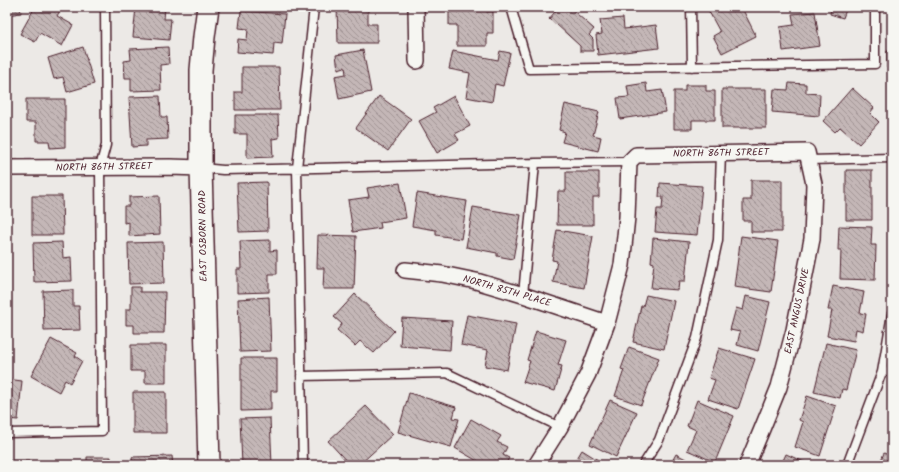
<svg xmlns="http://www.w3.org/2000/svg" width="899" height="472" font-family="Kalam,sans-serif">
	<defs>
		<pattern id="building-back-hatch" width="6" height="6" patternUnits="userSpaceOnUse"><rect width="6" height="6" fill="#c4b7b7"/><path d="M-1 5l2 2M0 0l6 6M5-1l2 2" fill="none" stroke="#a19495"/></pattern>
	</defs>
	<rect width="100%" height="100%" fill="#ece9e6"/>
	<filter id="ink" filterUnits="userSpaceOnUse"><feTurbulence type="fractalNoise" baseFrequency=".025" numOctaves="2"/><feDisplacementMap in="SourceGraphic" scale="8" xChannelSelector="R" yChannelSelector="G"/><feConvolveMatrix kernelMatrix="1 2 1 2 8 2 1 2 1" color-interpolation-filters="sRGB"/></filter>
	<g filter="url(#ink)">
		<path fill="url(#building-back-hatch)" stroke="#4a1f2b" d="M7,7H20L21,13L7,15Z
			M35,7H62L57,16L73,25L62,46L40,33L35,42L20,34Z
			M136,7H165L164,19H171L169,40L133,37Z
			M337,7H368V24H377V43H338Z
			M449,7H487V12L493,11V33H487V46H457V25H449Z
			M559,7H569L594,29L589,35L593,39V51H580V46L556,24L555,25L549,19Z
			M709,7H749L743,10L756,36L722,53L713,36L720,32L707,8Z
			M828,7H847L843,18L830,14L831,8Z
			M241,11L285,14L282,44L274,43L273,55L237,52L238,39L247,40L248,29L239,28Z
			M815,12L820,46L783,51L780,27L794,25L792,14Z
			M623,18L624,29L656,25L659,48L598,55L596,35L602,34L600,20Z
			M83,47L94,84L67,92L63,77L54,79L48,58Z
			M168,47L169,64L160,65L161,90L131,91V78H125L124,61L131,60L130,49Z
			M363,50L371,92L339,99L335,76L346,74L345,67L338,69L336,55Z
			M453,51L498,60L500,51L510,53L503,86L495,84L492,102L466,97L470,73L449,69Z
			M887,51H892V68H887Z
			M242,67H279L280,110H235V92H242Z
			M646,83L647,92L662,90L666,112L620,119L617,98L629,97L627,86Z
			M789,83L806,84V93L820,94L819,116L772,112L774,89L788,90Z
			M685,85H706V91H715V120H692V129H674V91H685Z
			M852,88L874,108L870,113L879,122L859,144L840,127L835,132L823,121Z
			M722,89H766V128H722Z
			M160,96L161,117H167L168,139L146,140V146L132,147L129,97Z
			M379,96L411,119L388,151L356,128Z
			M454,96L470,126L455,134L459,140L437,153L419,121L436,112L433,108Z
			M26,99H65V147L50,148L49,141H36V122H26Z
			M565,104L599,112L593,135L601,137L598,151L562,142L565,132L559,130Z
			M235,115H278L279,138L272,139L273,157L247,158V134H235Z
			M846,170H872V220H846Z
			M566,172H599V197H593V225H557L558,191H566Z
			M751,180H782V232H751V221H743V200H751Z
			M267,182L268,231L239,232L237,183Z
			M400,183L406,218L380,222L381,228L353,232L348,200L369,197L367,188Z
			M660,183L702,186L697,235L655,232L657,209H662L663,197H659Z
			M417,193L467,201L461,239L436,235V230L412,226Z
			M32,196H62L63,235H32Z
			M159,196L160,234L129,236V222L124,223V206H129V197Z
			M473,207L521,215L513,259L497,256V253L466,247Z
			M839,226L872,227L871,245H876L875,280L840,279L841,250H838Z
			M557,230L593,236L584,288L553,282L557,261L552,260Z
			M318,235L356,236L354,289H323L324,268H317Z
			M741,236L778,241L771,292L734,287Z
			M653,238L689,242L685,281H679L678,290L651,288L654,263L651,262Z
			M270,240V251L277,250V274H269V292L237,293V269H241L240,241Z
			M62,242L63,258L71,257L72,281L34,282L33,243Z
			M163,242L164,283L129,284L128,243Z
			M833,286L864,292L860,313L866,314L863,331L856,329L854,341L827,336L832,310H828Z
			M131,287H140V292H165L164,333H134V325H126V309H131Z
			M73,290V306H79L80,330L44,331L43,291Z
			M355,294L394,331L374,353L360,341L355,346L337,330L342,324L334,317Z
			M646,295L674,301L664,349L633,342L641,306H643Z
			M746,296L770,302L758,351L737,345L740,332L730,330L736,308L743,310Z
			M269,297L271,351L240,352L238,299Z
			M467,315L516,324L507,370L485,366L488,350L461,345Z
			M402,318L452,321L450,350L400,346Z
			M536,331L566,340L558,365L562,366L555,391L523,382L530,361L527,360Z
			M51,339L77,353L75,356L82,361L70,383L65,380L59,392L31,376Z
			M826,343L856,350L846,390L842,389L840,398L814,392Z
			M131,345H166V383H145V371H131Z
			M629,347L659,358L641,405L615,396L624,370L621,369Z
			M719,348L755,359L738,409L708,399L715,380L709,378Z
			M241,358H277V391H271V410L241,411Z
			M7,379L22,381L18,420L7,419Z
			M133,392H166V433H133Z
			M409,393L456,407L453,418L459,419L451,447L398,432Z
			M807,396L836,406L820,456L795,447L803,422L799,420Z
			M610,400L637,412L616,457L590,444Z
			M697,400L734,416L715,462L687,450L696,430L687,426Z
			M366,406L393,434L359,465H350L328,441Z
			M270,418L272,465H242L240,419Z
			M471,419L501,436L497,442L507,447L503,455L509,458L505,465H477L479,462L455,448Z
			M582,450L606,465H573Z
			M884,453L892,457V465H879Z
			M676,454L698,465H670Z
			M786,454L811,465H781Z
			M172,456L173,465H133L132,457Z
			M87,457H111V463H126V465H87Z
			M7,461H29V465H7Z
			M37,463H78V465H37Z"/>
		<g fill="none" stroke-linecap="round" stroke-linejoin="round">
			<g stroke="#4a1f2b" stroke-width="11">
				<path id="lane" d="M511,7L529,69L875,64V7
					M691,7L692,67
					M809,160L892,158
					M202,168L223,170L535,163L629,162
					M523,295L535,163
					M882,372L892,371
					M301,376L447,373L560,427
					M7,433L102,431L100,167L106,145L105,7
					M303,465L297,168L314,7
					M643,465L659,440L697,338L718,240L721,153
					M847,465L882,372L892,314"/>
			</g>
			<g stroke="#4a1f2b" stroke-width="18">
				<path id="street" d="M416,7L417,61
					M7,168L170,167L201,168
					M405,270L442,274L476,281L523,295L607,323
					M536,465L560,427L588,374L607,323L622,265L627,217L629,162L636,155L807,152L814,184L812,239L794,330L779,387L762,429L747,465"/>
			</g>
			<g stroke="#4a1f2b" stroke-width="24">
				<path id="secondary" d="M208,7L204,37L201,70V168L209,465"/>
			</g>
			<use href="#lane" stroke="#f6f6f2" stroke-width="8"/>
			<use href="#street" stroke="#f6f6f2" stroke-width="15"/>
			<use href="#secondary" stroke="#f6f6f2" stroke-width="21"/>
		</g>
	</g>
	<g text-anchor="middle" dominant-baseline="central" stroke-width="3.5" stroke-linejoin="round" paint-order="stroke">
		<g font-size="10" fill="#4a1f2b" stroke="#f6f6f2">
			<text transform="translate(721 153) rotate(-1)">NORTH 86TH STREET</text>
			<text transform="translate(104 167) rotate(-1)">NORTH 86TH STREET</text>
			<text transform="translate(203 236) rotate(-91)">EAST OSBORN ROAD</text>
			<text transform="translate(507 291) rotate(16)">NORTH 85TH PLACE</text>
			<text transform="translate(797 311) rotate(-78)">EAST ANGUS DRIVE</text>
		</g>
	</g>
	<rect width="899" height="472" fill="none" stroke="#f6f6f2" stroke-width="24"/>
	<rect x="12" y="12" width="875" height="448" fill="none" stroke="#4a1f2b" stroke-width="1.5" filter="url(#ink)"/>
</svg>
